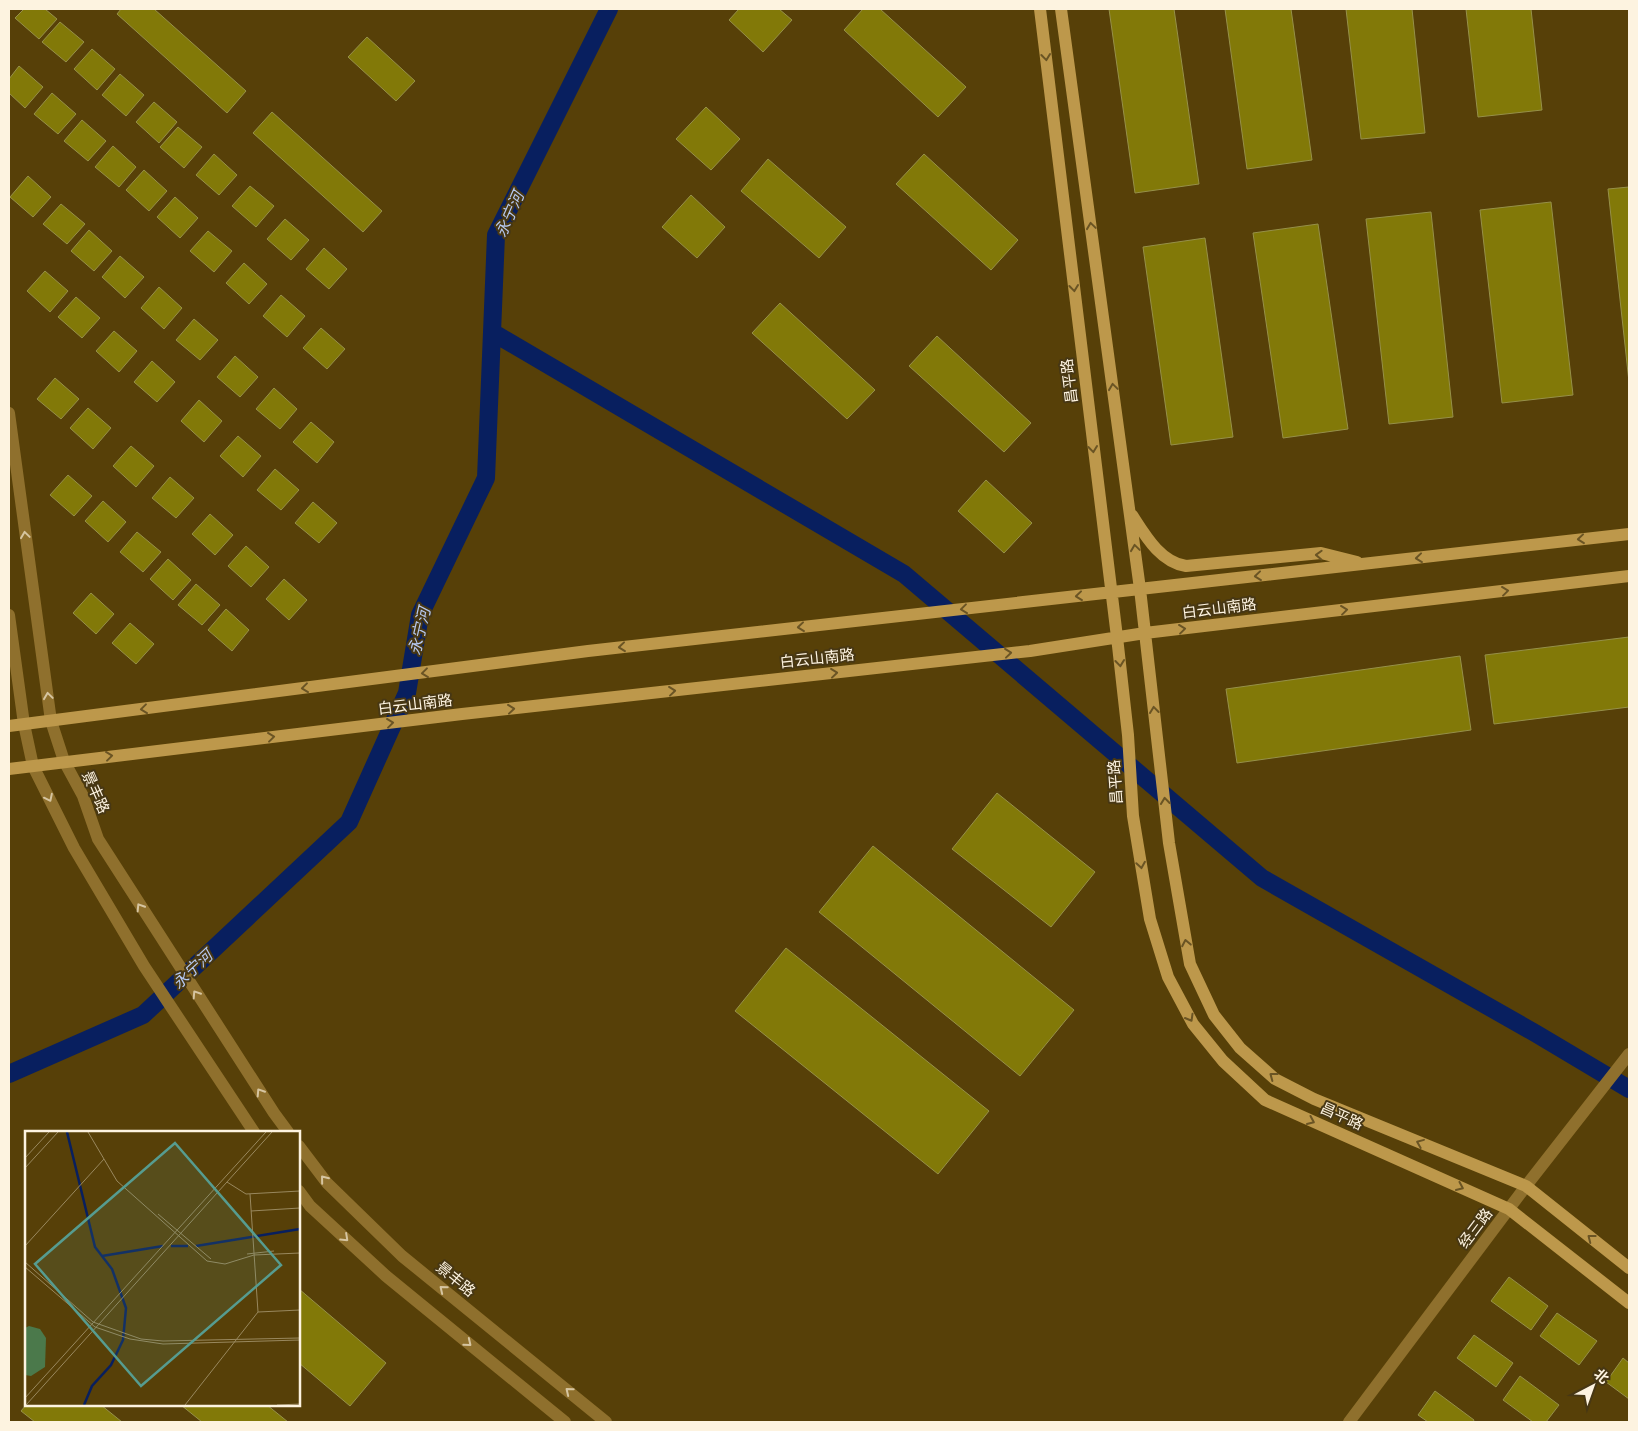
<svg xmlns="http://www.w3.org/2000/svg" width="1638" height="1431" font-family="Merriweather,'Noto Sans SC',serif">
	<rect width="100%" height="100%" fill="#574008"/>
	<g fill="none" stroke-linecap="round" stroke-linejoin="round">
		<path stroke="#081f5f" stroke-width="18" d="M492,332L904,574L1262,878L1535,1033L1629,1089
			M9,1074L143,1015L349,822L407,693L420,615L486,478L496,235L609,9"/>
	</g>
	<path fill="#827908" stroke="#969049" d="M24,9H45L57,19L39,39L15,18Z
		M121,9H154L246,91L227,113L117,14Z
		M739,9H779L792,20L763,52L729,20Z
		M863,9H880L966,87L938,117L844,30Z
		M1109,9H1174L1199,184L1135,193Z
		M1225,9H1291L1312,160L1247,169Z
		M1346,9H1412L1425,133L1361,139Z
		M1466,9H1531L1542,110L1478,117Z
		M60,22L84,42L66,62L42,42Z
		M367,37L415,81L396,101L348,57Z
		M92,49L115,69L97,90L74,69Z
		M19,66L43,87L25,108L9,93V79Z
		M120,74L144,95L126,116L102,95Z
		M52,93L76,114L58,134L34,114Z
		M154,102L177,122L159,143L136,122Z
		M706,107L740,139L711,170L676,139Z
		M272,112L382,211L363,232L253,133Z
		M82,120L106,141L88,161L64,141Z
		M178,127L202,147L184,168L160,147Z
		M113,146L136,167L119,187L95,167Z
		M214,154L237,175L219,195L196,175Z
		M924,154L1018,240L991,270L896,184Z
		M768,159L846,227L819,258L741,191Z
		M144,170L167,191L149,211L126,190Z
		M28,176L51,197L33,217L10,197Z
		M250,186L274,206L256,227L232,206Z
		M1629,187V382L1608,189Z
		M691,195L725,227L697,258L662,227Z
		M175,197L198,218L180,238L157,217Z
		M1551,202L1573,395L1502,403L1480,210Z
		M61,204L85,224L67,244L43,224Z
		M1431,212L1453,417L1389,424L1366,219Z
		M285,219L309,240L291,260L267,239Z
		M1318,224L1348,429L1283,438L1253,233Z
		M89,230L112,251L94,271L71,251Z
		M208,231L232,251L214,272L190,251Z
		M1205,238L1233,437L1171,445L1143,247Z
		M324,248L347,269L329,289L306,269Z
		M120,256L144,277L125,298L102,277Z
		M244,263L267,284L249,304L226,283Z
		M45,271L68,291L50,312L27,291Z
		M159,287L182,308L164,329L141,308Z
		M281,295L305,316L287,337L263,316Z
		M76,297L100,318L82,338L58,317Z
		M780,303L875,390L847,419L752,333Z
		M194,319L218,340L200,360L176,340Z
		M321,328L345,349L327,369L303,348Z
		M114,331L137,351L119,372L96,351Z
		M937,336L1031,423L1004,452L909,366Z
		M235,356L258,377L240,397L217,377Z
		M152,361L175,382L157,402L134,382Z
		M55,378L79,399L61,419L37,399Z
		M274,388L297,409L280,429L256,409Z
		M199,400L222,421L204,442L181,421Z
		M88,408L111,428L93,449L70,428Z
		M311,422L334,442L317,463L293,442Z
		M238,436L261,456L243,477L220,456Z
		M131,446L154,466L136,487L113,466Z
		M275,469L299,490L281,510L257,490Z
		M68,475L92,496L74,516L50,495Z
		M170,477L194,498L176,518L152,498Z
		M986,480L1032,523L1004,553L958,511Z
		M103,501L126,522L108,542L85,521Z
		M313,502L337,523L319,543L295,523Z
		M210,514L233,535L215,555L192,534Z
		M137,532L161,552L143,572L120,552Z
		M246,546L269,567L251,587L228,566Z
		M168,559L191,580L173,600L150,579Z
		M284,579L307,600L289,620L266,599Z
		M196,584L220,605L202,625L178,605Z
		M91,593L114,614L96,634L73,613Z
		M226,609L249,630L232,651L208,630Z
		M130,623L154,644L136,664L112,643Z
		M1629,637V707L1494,724L1485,655Z
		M1460,656L1471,730L1237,763L1226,689Z
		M997,793L1095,872L1051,927L952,849Z
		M873,846L1074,1010L1020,1076L819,912Z
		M786,948L989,1111L938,1174L735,1011Z
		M1509,1277L1548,1306L1531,1330L1491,1301Z
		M299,1289L386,1363L350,1406L299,1363Z
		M1557,1313L1597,1341L1579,1365L1540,1336Z
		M1474,1335L1513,1363L1496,1387L1457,1358Z
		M1623,1358L1629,1363V1399L1606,1382Z
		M1520,1376L1559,1405L1546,1422H1533L1503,1400Z
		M1435,1391L1474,1420L1473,1422H1428L1418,1415Z
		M26,1405H101L122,1422H35L21,1411Z
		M181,1405H267L288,1422H202Z"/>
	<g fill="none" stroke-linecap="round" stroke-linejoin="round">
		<path stroke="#8f702d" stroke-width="12" d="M9,413L51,721L64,761L83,796L98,839L274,1113L288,1132
			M9,615L24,724L33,766L74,848L144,966L254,1132
			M299,1146L327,1183L402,1256L606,1422
			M299,1191L310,1206L386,1276L565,1422
			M1349,1422L1526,1186L1629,1054"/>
		<path stroke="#bd984b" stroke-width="12" d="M1040,9L1117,637L1128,735L1133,816L1150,919L1168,977L1193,1024L1223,1061L1265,1100L1509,1209L1629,1303
			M1061,9L1140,589L1169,843L1190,964L1214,1015L1240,1048L1275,1079L1314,1099L1526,1186L1629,1268
			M1132,515C1145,535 1160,562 1186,566L1321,553L1357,562
			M9,726L588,651L1629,534
			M9,769L462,714L1030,651L1145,633L1629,576"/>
	</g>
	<defs><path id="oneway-chevron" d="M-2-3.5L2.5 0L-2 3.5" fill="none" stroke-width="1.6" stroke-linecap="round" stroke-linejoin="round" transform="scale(1.25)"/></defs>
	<g stroke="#6a5424">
		<use href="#oneway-chevron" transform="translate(1046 57) rotate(83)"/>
		<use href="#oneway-chevron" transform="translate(1091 226) rotate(-98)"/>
		<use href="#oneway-chevron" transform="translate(1074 288) rotate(83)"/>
		<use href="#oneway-chevron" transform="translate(1113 387) rotate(-98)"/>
		<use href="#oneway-chevron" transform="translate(1093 449) rotate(83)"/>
		<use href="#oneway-chevron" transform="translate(1581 539) rotate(174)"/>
		<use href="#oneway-chevron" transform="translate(1135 548) rotate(-98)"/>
		<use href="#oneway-chevron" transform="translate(1319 555) rotate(-178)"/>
		<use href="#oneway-chevron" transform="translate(1419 558) rotate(174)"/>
		<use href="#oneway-chevron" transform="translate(1258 576) rotate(174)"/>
		<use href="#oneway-chevron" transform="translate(1505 591) rotate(-7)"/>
		<use href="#oneway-chevron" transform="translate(1079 596) rotate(174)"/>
		<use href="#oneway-chevron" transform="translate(964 609) rotate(173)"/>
		<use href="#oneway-chevron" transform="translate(1344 610) rotate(-7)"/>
		<use href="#oneway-chevron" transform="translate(801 627) rotate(174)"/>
		<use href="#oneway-chevron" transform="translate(1182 629) rotate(-7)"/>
		<use href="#oneway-chevron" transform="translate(622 647) rotate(174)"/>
		<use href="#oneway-chevron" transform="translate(1008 653) rotate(-6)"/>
		<use href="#oneway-chevron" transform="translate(1120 663) rotate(84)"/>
		<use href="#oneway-chevron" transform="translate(425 673) rotate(173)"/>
		<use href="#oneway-chevron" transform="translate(834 673) rotate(-6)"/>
		<use href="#oneway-chevron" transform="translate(305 688) rotate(173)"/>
		<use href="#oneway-chevron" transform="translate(672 691) rotate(-6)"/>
		<use href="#oneway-chevron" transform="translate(144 709) rotate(173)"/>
		<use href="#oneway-chevron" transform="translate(511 709) rotate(-6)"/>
		<use href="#oneway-chevron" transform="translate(1154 710) rotate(-97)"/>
		<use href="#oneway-chevron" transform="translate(390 723) rotate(-7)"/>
		<use href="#oneway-chevron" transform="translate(271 737) rotate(-7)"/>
		<use href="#oneway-chevron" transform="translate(109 756) rotate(-7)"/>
		<use href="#oneway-chevron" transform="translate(1165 801) rotate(-96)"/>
		<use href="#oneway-chevron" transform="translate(1141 865) rotate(81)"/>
		<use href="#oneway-chevron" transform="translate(1186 943) rotate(-101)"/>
		<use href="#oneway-chevron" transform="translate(1190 1018) rotate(60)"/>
		<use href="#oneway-chevron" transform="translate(1273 1076) rotate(-143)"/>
		<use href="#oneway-chevron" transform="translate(1311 1121) rotate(24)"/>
		<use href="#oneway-chevron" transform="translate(1420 1143) rotate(-158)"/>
		<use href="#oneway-chevron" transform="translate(1460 1187) rotate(24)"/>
		<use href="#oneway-chevron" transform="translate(1591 1238) rotate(-142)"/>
	</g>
	<g stroke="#d6c5a1">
		<use href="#oneway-chevron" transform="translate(25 535) rotate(-98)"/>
		<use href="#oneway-chevron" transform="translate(48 696) rotate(-98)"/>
		<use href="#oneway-chevron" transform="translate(49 798) rotate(64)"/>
		<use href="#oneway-chevron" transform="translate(140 907) rotate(-122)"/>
		<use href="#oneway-chevron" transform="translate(196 994) rotate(-123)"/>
		<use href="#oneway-chevron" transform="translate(260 1092) rotate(-123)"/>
		<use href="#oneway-chevron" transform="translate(324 1179) rotate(-129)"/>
		<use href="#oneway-chevron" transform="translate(345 1238) rotate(43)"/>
		<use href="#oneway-chevron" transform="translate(443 1289) rotate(-141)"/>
		<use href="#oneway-chevron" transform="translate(468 1343) rotate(39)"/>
		<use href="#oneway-chevron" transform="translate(569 1391) rotate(-141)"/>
	</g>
	<g text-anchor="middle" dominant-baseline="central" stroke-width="4" stroke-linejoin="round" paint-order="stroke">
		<g font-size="15" fill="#fdf3e0" stroke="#473714">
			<text transform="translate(1069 381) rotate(-97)">昌平路</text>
			<text transform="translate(1219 608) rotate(-7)">白云山南路</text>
			<text transform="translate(817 658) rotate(-6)">白云山南路</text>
			<text transform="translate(415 704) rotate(-7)">白云山南路</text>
			<text transform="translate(1115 782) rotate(-94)">昌平路</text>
			<text transform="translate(96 792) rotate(66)">景丰路</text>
			<text transform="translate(1342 1116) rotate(24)">昌平路</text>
			<text transform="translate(1475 1228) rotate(-53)">经三路</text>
			<text transform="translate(456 1279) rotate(39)">景丰路</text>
		</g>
		<g font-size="16" font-style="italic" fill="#b6c9f1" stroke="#473714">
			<text transform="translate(509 214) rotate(-66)">永宁河</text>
			<text transform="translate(419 631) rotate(-77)">永宁河</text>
			<text transform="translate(192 969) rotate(-43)">永宁河</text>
		</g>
	</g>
	<g transform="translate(25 1131)">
		<rect width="275" height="275" fill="#574008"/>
		<path d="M4,195L15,198L21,207L20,236L6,245L0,244V197Z" fill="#4b794b"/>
		<path fill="none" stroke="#081f5f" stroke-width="2.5" d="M42,1L70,116L87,138L101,177L98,209L86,234L67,255L59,274M146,115H163M171,115L275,98M77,125L138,115"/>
		<path fill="none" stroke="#99885e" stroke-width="1" d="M63,1L92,50L182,130L200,133L229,124L275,122M0,27L24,1M0,37L33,1M202,51L221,63L275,60M226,80L275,77M133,83L186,128M0,115L79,28M222,123L249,120M0,131L68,191L116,208L138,210L275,207M0,136L70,196L105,208L138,213L275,209M233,181L275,179M0,267L241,1M1,274L247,1M160,274L233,181L225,63M252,274L275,273"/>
		<path fill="#569c90" fill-opacity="0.15" stroke="#569c90" stroke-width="2.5" d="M150,12L256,134L116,255L10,133Z"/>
		<rect width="275" height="275" fill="none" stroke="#fdf3e0" stroke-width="2.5"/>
	</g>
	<rect width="1638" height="1431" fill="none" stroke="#fdf3e0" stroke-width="20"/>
	<g transform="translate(1593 1386) rotate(41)" stroke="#473714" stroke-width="4" paint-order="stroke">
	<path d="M0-4L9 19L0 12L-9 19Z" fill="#fdf3e0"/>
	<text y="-8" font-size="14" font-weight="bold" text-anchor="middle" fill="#fdf3e0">北</text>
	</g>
</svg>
